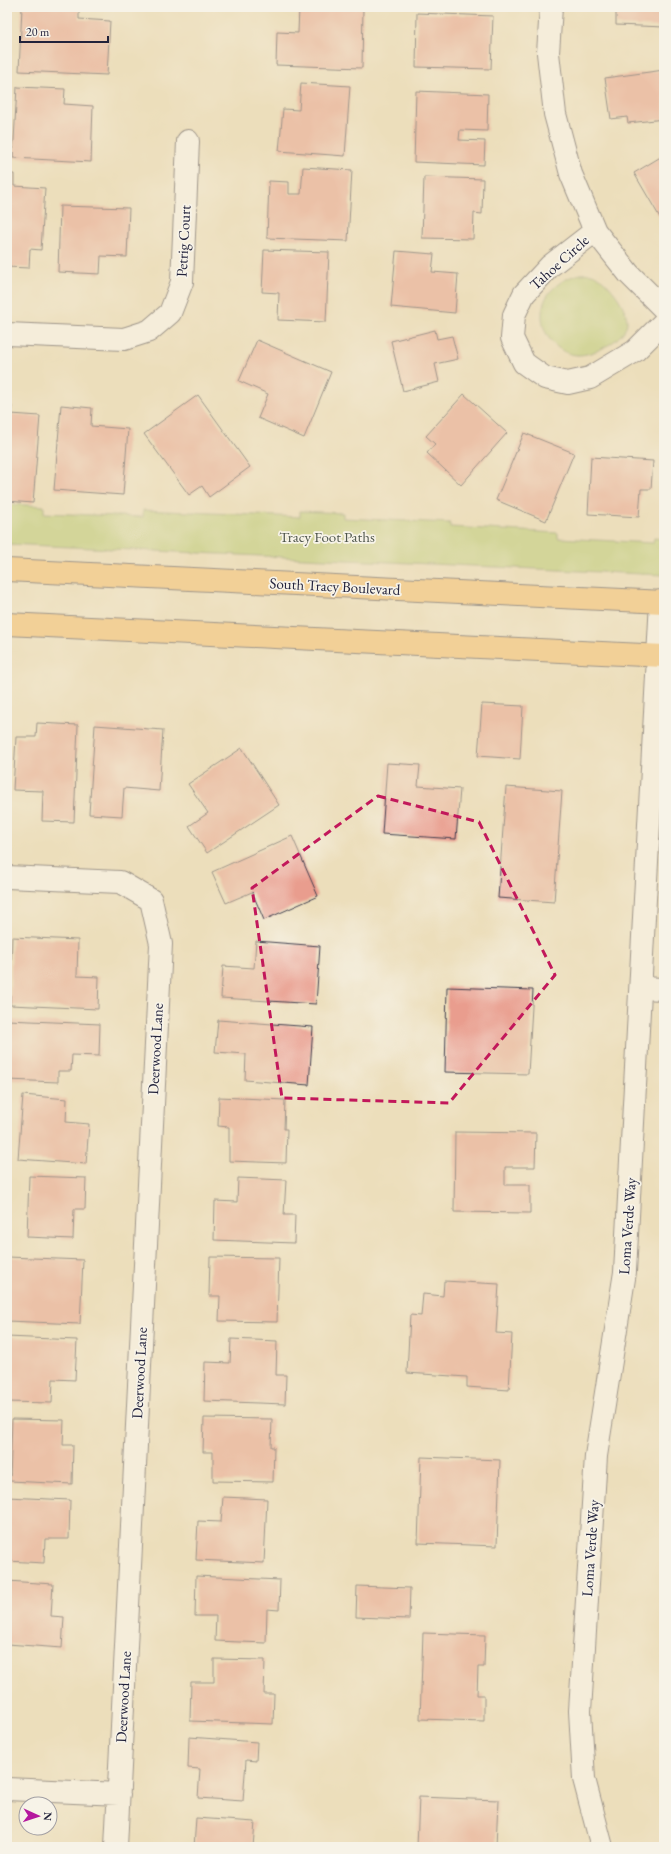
<svg xmlns="http://www.w3.org/2000/svg" width="671" height="1854" font-family="'EB Garamond',serif">
	<rect width="100%" height="100%" fill="#f7f3e8"/>
	<filter id="ink" filterUnits="userSpaceOnUse"><feTurbulence type="fractalNoise" baseFrequency=".025" numOctaves="2"/><feDisplacementMap in="SourceGraphic" scale="8" xChannelSelector="R" yChannelSelector="G"/><feConvolveMatrix kernelMatrix="1 2 1 2 8 2 1 2 1" color-interpolation-filters="sRGB"/></filter>
	<filter id="wash" filterUnits="userSpaceOnUse"><feTurbulence type="fractalNoise" baseFrequency=".012" numOctaves="4" result="noise"/><feDisplacementMap in="SourceGraphic" scale="16" xChannelSelector="R" yChannelSelector="G"/><feGaussianBlur stdDeviation="0.9" result="paint"/><feColorMatrix in="noise" values="0 0 0 0 0 0 0 0 0 0 0 0 0 0 0 0 0 1.4 0 .05"/><feComposite in="paint" operator="in"/></filter>
	<g filter="url(#wash)">
		<rect width="100%" height="100%" fill="#ecdebb"/>
		<path fill="#b4cb6f" stroke="#6b7655" d="M580,274C584,274 589,273 592,274C606,278 628,307 627,322C627,339 593,356 577,355C550,353 534,322 546,298C553,285 567,277 580,274Z
			M7,504L44,506V513L143,517V510L300,517V511L343,513V518L450,523V527L558,533V538L653,543L654,538L664,539V575L7,544Z"/>
		<g id="blocks">
			<path fill="#e99d8e" d="M22,7H79V19L110,21L107,75L19,71Z
				M299,7H363L362,68L276,65L277,32L298,33Z
				M616,7H664V27L616,25Z
				M417,13L493,16L491,69L416,67Z
				M664,70V119L628,123L627,117L611,119L605,78Z
				M301,83L350,86L345,156L279,151L283,109L299,110Z
				M17,87L65,89L64,104L93,106L91,162L13,158Z
				M416,91L488,94L487,131L460,130L459,140L485,141L484,165L414,162Z
				M664,155V220L662,221L634,173Z
				M303,167L352,170L348,241L267,238L269,181L289,182V194H301Z
				M7,174H14V186L45,188L41,250L30,249L29,268L7,267Z
				M424,177L483,179L482,214L474,213L473,239L422,238Z
				M60,206L129,208L127,257L101,256L100,274L58,272Z
				M264,250L329,252L326,322L278,320L279,293L262,292Z
				M396,251L434,254L432,272L458,274L455,313L391,307Z
				M435,330L437,339L452,336L458,359L435,364L439,382L403,391L391,341Z
				M257,340L331,372L304,438L258,418L268,394L239,381Z
				M464,394L507,433L461,485L427,453L435,444L426,436Z
				M198,395L250,467L209,497L202,486L189,495L144,434Z
				M7,405L12,406L11,414L40,416L33,503L7,501Z
				M61,405L92,408L91,426L128,429L123,495L54,490Z
				M524,433L574,453L546,521L496,500Z
				M591,457L653,461L651,489H641L639,517L588,514Z
				M482,704L523,706L520,759L478,756Z
				M37,723L78,725L74,822L42,821L43,791L13,790L16,737H36Z
				M95,725L163,730L159,791L124,788L122,816L89,814Z
				M242,748L279,805L207,853L189,826L208,813L188,784Z
				M387,763L420,765L418,786L460,789L456,839L382,834Z
				M506,787L562,791L554,902L498,898Z
				M292,836L318,896L264,920L252,892L226,903L212,872Z
				M12,937L78,940L77,976L99,977L98,1009L10,1005Z
				M256,941L320,946L316,1004L221,998L223,966L254,968Z
				M447,987L533,990L528,1074L445,1072Z
				M7,1020L100,1024L99,1056L72,1055L71,1071H58V1082L7,1080Z
				M218,1020L313,1027L309,1085L245,1080L246,1054L215,1052Z
				M23,1095L67,1099L66,1122L89,1124L86,1164L18,1159Z
				M219,1097L285,1100L284,1129H287L286,1163L229,1161V1127L218,1126Z
				M455,1132L536,1133L535,1167H505V1185H530V1213L454,1212Z
				M29,1176L86,1178L85,1209H74L73,1239L27,1237Z
				M238,1178L286,1180L284,1215H295L294,1243L214,1240L215,1201L237,1202Z
				M7,1257L83,1260L80,1324L7,1321Z
				M210,1257L279,1258L277,1322L219,1321L220,1296H209Z
				M444,1281L499,1284L496,1333L512,1334L509,1390L467,1387V1377L407,1373L410,1315L421,1316L423,1294L443,1296Z
				M7,1337L77,1340L75,1380L53,1379L52,1403L7,1402Z
				M231,1339L277,1341L276,1375H286L285,1404L204,1401L205,1362L230,1363Z
				M204,1418L272,1419L271,1447H274L273,1482L213,1481V1452H203Z
				M12,1419L64,1420L63,1445H73L72,1484L10,1481Z
				M421,1457L500,1460L497,1546L418,1543Z
				M7,1497L70,1500L69,1539H45L44,1563L7,1561Z
				M223,1497L267,1499L264,1563L196,1560L198,1521L221,1522Z
				M196,1576L280,1580L279,1610L267,1609L266,1643L215,1641L216,1616H195Z
				M7,1581L53,1584L51,1616L64,1617L62,1648L7,1644Z
				M357,1586L410,1588L409,1619L356,1617Z
				M423,1633L485,1635L484,1667H478L477,1695H484V1721L420,1719Z
				M214,1659L265,1660L264,1694H274L273,1724L190,1721L191,1682H214Z
				M189,1737L257,1742L256,1761L246,1760L243,1801L198,1798L200,1769L188,1768Z
				M419,1797L498,1800L496,1847H417Z
				M196,1818L255,1822L253,1847H194Z"/>
		</g>
	</g>
	<g filter="url(#ink)">
		<use href="#blocks" fill-opacity="0" stroke="#403e4e" stroke-width="1"/>
		<g fill="none" stroke-linecap="round" stroke-linejoin="round">
			<g stroke="#403e4e" stroke-width="24">
				<path id="minor" d="M551,7L548,53L555,114L571,174L595,231L629,274L664,309
					M595,231L550,266L524,294L514,315L512,338L524,363L545,378L568,383L590,378L635,351L664,322
					M7,334L124,339L149,331L170,313L182,282L188,141
					M7,877L120,882L151,900L161,944L116,1847
					M641,988L664,989
					M7,1789L119,1794
					M602,1847L584,1779L580,1711L596,1456L625,1272L661,601"/>
			</g>
			<g stroke="#403e4e" stroke-width="24">
				<path id="primary" d="M7,570L664,602
					M7,624L664,656"/>
			</g>
			<use href="#minor" stroke="#fff" stroke-width="22"/>
			<use href="#primary" stroke="#f8bf6c" stroke-width="22"/>
		</g>
	</g>
	<path d="M0 0H671V1854H0ZM378,796L479,822L555,975L449,1103L282,1098L252,888Z" fill="#ecdebb" fill-opacity=".55" fill-rule="evenodd"/>
	<path fill="none" stroke="#c2185b" stroke-width="3" stroke-dasharray="8 5" stroke-linejoin="round" d="M378,796L479,822L555,975L449,1103L282,1098L252,888Z"/>
	<g text-anchor="middle" dominant-baseline="central" stroke-width="3.5" stroke-linejoin="round" paint-order="stroke">
		<g font-size="15" fill="#22223b" stroke="#f7f3e8">
			<text transform="translate(183 241) rotate(-87)">Petrig Court</text>
			<text transform="translate(559 262) rotate(-42)">Tahoe Circle</text>
			<text transform="translate(335 586) rotate(3)">South Tracy Boulevard</text>
			<text transform="translate(155 1049) rotate(-87)">Deerwood Lane</text>
			<text transform="translate(627 1226) rotate(-86)">Loma Verde Way</text>
			<text transform="translate(139 1373) rotate(-87)">Deerwood Lane</text>
			<text transform="translate(590 1548) rotate(-86)">Loma Verde Way</text>
			<text transform="translate(123 1697) rotate(-87)">Deerwood Lane</text>
		</g>
		<g font-size="15" fill="#4e554b" stroke="#f7f3e8">
			<text x="327" y="536">Tracy Foot Paths</text>
		</g>
	</g>
	<rect width="671" height="1854" fill="none" stroke="#f7f3e8" stroke-width="24"/>
	<g transform="translate(38 1816) rotate(93)"><circle r="19" fill="#f7f3e8" stroke="#a29fa3"/>
	<path d="M0-3L7 15L0 10L-7 15Z" fill="#b5179e"/>
	<text y="-6" font-size="11" font-weight="bold" text-anchor="middle" fill="#22223b">N</text>
	</g>
	<path d="M20 36v6h88v-6" fill="none" stroke="#22223b" stroke-width="2"/>
	<text x="26" y="36" font-size="12" fill="#22223b" stroke="#f7f3e8" stroke-width="3" paint-order="stroke">20 m</text>
</svg>
